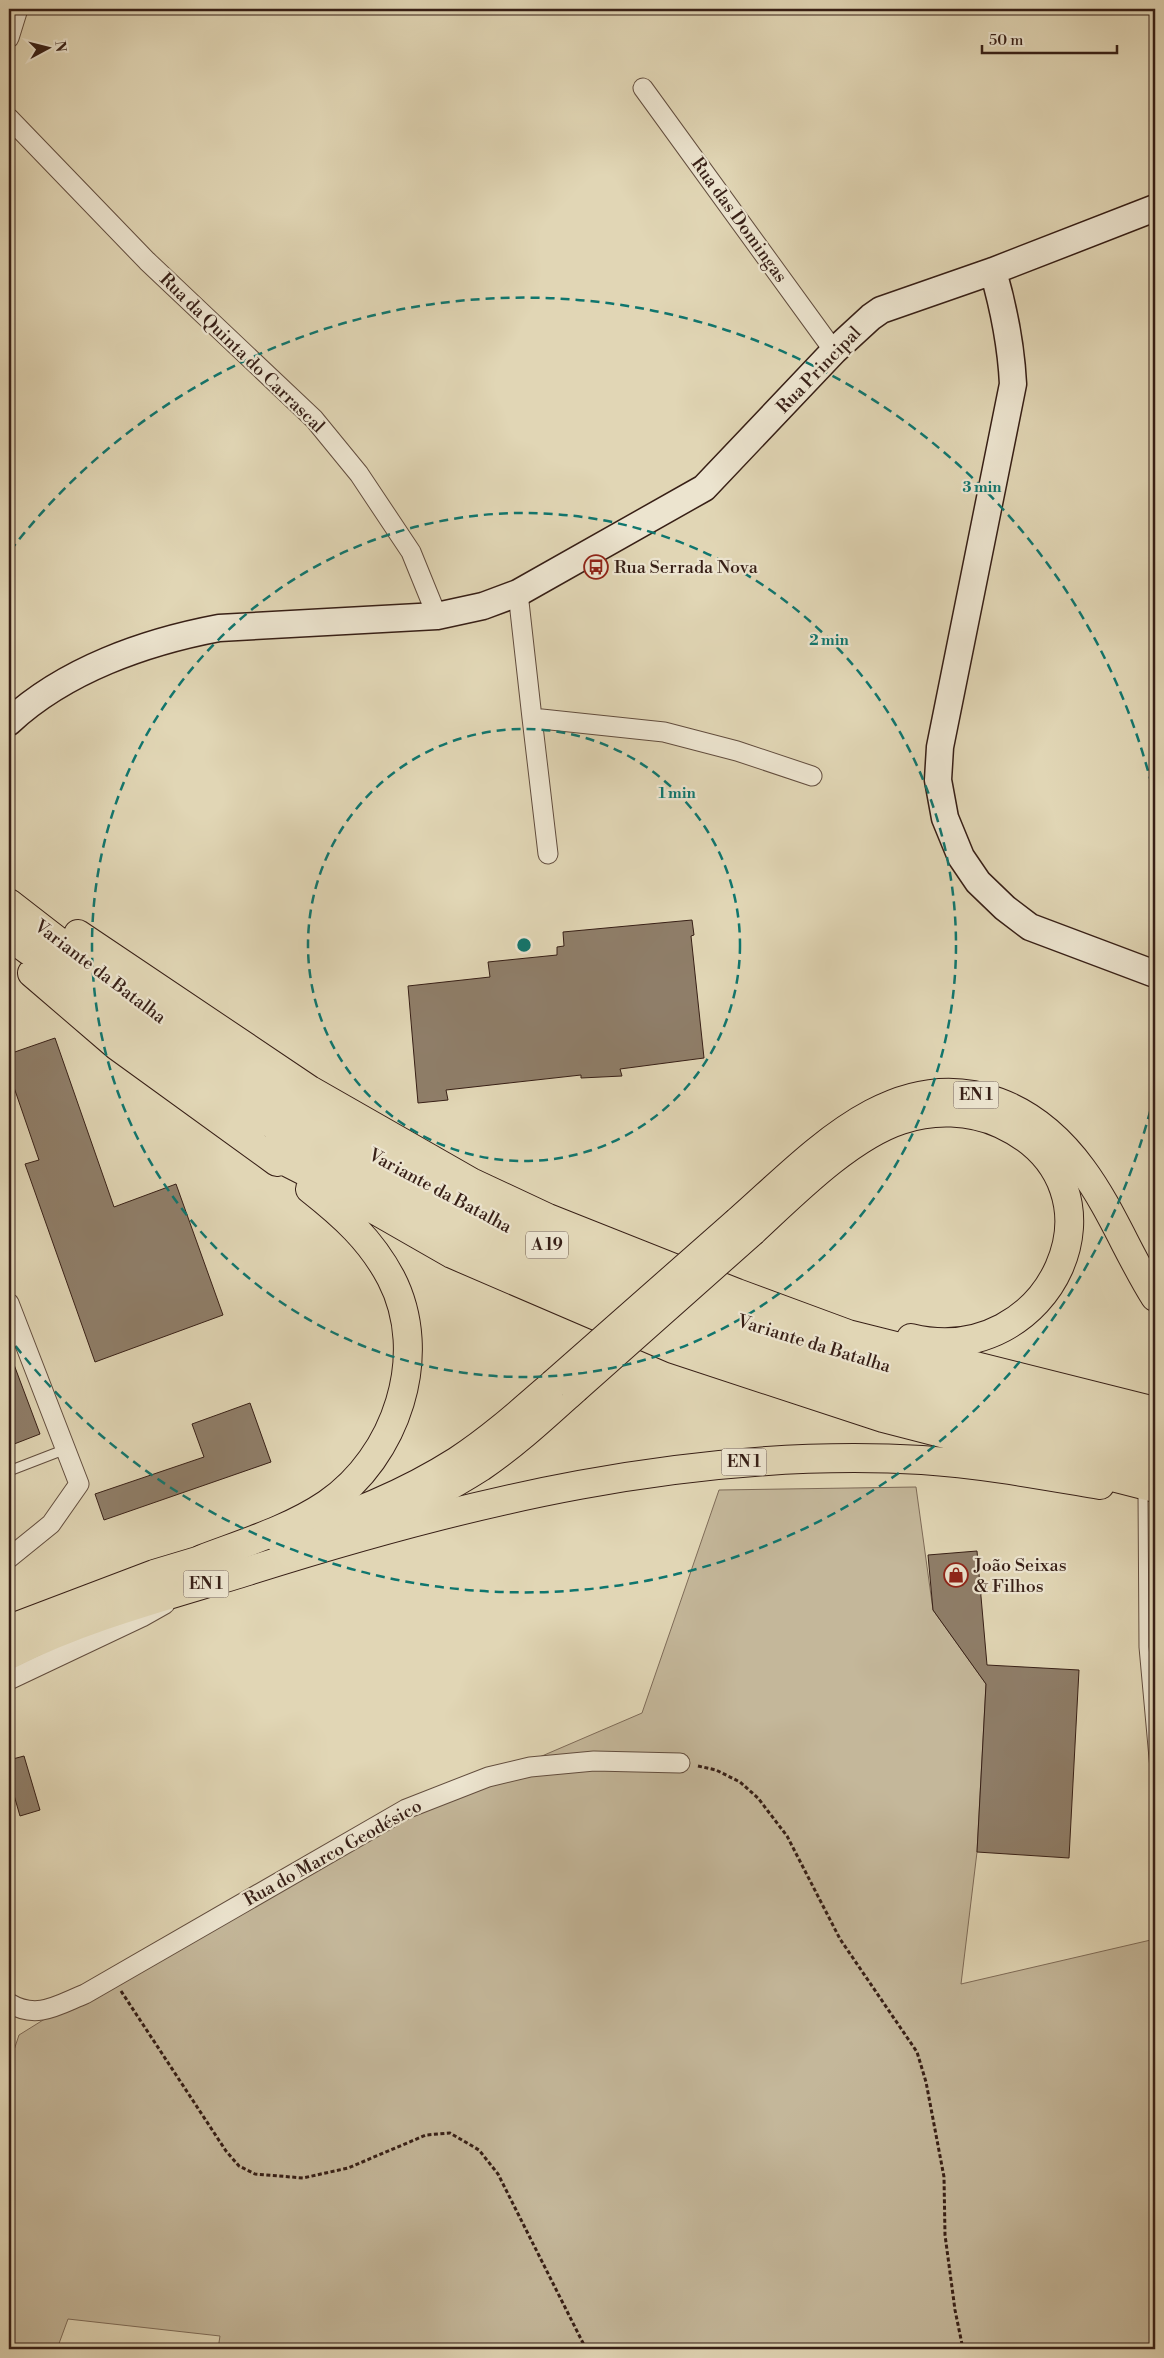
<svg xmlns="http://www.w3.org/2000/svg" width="1164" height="2358" font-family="'Libre Bodoni',serif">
	<rect width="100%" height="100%" fill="#e1d6b5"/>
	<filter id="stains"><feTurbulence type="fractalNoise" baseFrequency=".004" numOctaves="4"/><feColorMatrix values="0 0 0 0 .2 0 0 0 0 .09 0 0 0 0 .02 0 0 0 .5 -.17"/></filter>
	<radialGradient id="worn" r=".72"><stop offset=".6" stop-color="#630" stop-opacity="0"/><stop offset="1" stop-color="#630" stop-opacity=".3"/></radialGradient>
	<path fill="#c4b79a" stroke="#7e6b58" d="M916,1487L933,1610L986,1684L977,1852L961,1984L1155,1939V2349H218L220,2336L68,2319L57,2349H9V2065L19,2035L244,1895L407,1814L642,1713L719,1490Z"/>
	<path fill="#8f7e69" stroke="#371f16" d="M692,920L694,935L691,936L704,1058L620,1069L622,1076L581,1078V1075L446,1090L448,1100L418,1103L408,986L490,977L488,962L557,955V947L564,946L563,932Z
		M55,1038L114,1207L176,1184L223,1315L95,1362L25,1164L39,1160L9,1073V1054Z
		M10,1354L40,1434L9,1446V1355Z
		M250,1403L271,1462L104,1520L95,1494L204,1457L192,1424Z
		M977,1551L987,1665L1079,1670L1069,1858L977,1852L986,1684L933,1610L928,1555Z
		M24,1756L40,1810L20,1816L9,1778V1760Z"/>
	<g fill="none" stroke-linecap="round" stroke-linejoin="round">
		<g stroke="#624d3e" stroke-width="11">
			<path id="lane" d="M9,1471L66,1449
				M1143,1492L1144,1647L1155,1769"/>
		</g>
		<g stroke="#624d3e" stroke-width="21">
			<path id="street" d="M9,38L18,9
				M643,88L834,351
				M9,118L147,261L314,419L359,474L411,552L437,616
				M518,593L532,718L664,732L737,751L812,776
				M532,718L548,854
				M9,1303L79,1484L51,1524L9,1558
				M9,1680L142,1617L165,1604
				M9,2003C37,2020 58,2005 85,1994L406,1809L488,1777L530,1767L594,1761L680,1763"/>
		</g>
		<g stroke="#371f16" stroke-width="29">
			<path id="secondary" d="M993,271C1004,309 1011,344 1013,384L940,747L938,780L945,818L961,857L978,882L1005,908L1030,927L1155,974
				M9,722C65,670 145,642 219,628L437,616L483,606L518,593L704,488L834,351L871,317L881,310L993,271L1155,208"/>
		</g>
		<g stroke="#371f16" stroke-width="30">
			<path id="primary" d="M738,1221C809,1159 893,1062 998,1102C1033,1115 1060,1139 1082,1169C1111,1208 1129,1256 1155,1297
				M278,1538C341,1520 402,1496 457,1461C492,1438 522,1411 553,1384
				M9,1629L154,1574L224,1553
				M9,1655C84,1617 167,1596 248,1571C466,1502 691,1447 922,1460C982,1464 1041,1475 1100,1485"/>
		</g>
		<g stroke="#371f16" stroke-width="30">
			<path id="highway" d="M9,903C98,972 188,1043 284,1104C325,1130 369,1153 412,1177C431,1187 449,1199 468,1208C685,1318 920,1381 1155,1438
				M78,934L310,1090L471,1182L548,1218L737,1293L848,1334L1155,1411
				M9,936C141,1034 272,1133 418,1211C650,1335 900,1404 1155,1463
				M32,973L117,1046L277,1162
				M263,1150L328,1183L452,1254L673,1349L883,1418L1155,1488
				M753,1231C793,1194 849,1137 901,1120C933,1109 970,1110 1001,1124C1137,1187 1050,1372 911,1338
				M338,1542C386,1518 436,1496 481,1467C515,1444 545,1416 575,1389
				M202,1559C244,1543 290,1529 327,1504C396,1457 431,1355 391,1278C371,1240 343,1215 310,1189"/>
		</g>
		<path stroke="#371f16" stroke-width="3" stroke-dasharray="4 2.5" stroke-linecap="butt" d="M698,1766L716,1770L740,1782L758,1798L787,1836L840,1939L917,2052L926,2082L944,2177L945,2235L955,2310L963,2349
			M121,1991L226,2151L239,2166L255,2174L303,2178L348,2168L426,2135L450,2133L479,2150L498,2174L586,2349"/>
		<use href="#lane" stroke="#ece4cf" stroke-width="9"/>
		<use href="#street" stroke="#ece4cf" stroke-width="19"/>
		<use href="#secondary" stroke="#ece4cf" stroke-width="26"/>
		<use href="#primary" stroke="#e1d6b5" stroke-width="28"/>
		<use href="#highway" stroke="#e1d6b5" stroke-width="28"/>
		<g stroke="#371f16" stroke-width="30" stroke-linecap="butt">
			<path id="primary-bridge" d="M553,1384L738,1221"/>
		</g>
		<g stroke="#371f16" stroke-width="30" stroke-linecap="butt">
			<path id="highway-bridge" d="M575,1389L753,1231"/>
		</g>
		<use href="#primary-bridge" stroke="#e1d6b5" stroke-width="28"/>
		<use href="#highway-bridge" stroke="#e1d6b5" stroke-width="28"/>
	</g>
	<g fill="none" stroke="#0f766e" stroke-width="2.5" stroke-dasharray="9 6">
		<circle cx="524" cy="945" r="216"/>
		<circle cx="524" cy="945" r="432"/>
		<path d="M1154 1096A648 648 0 0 1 10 1339M10 551A648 648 0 0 1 1154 794"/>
	</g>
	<defs>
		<g id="bus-ring" transform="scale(1.25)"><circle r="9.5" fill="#ece4cf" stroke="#8f2418" stroke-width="1.5"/><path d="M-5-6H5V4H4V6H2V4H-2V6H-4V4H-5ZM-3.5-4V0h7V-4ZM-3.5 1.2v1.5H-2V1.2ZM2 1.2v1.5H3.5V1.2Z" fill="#8f2418"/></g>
		<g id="shop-ring" transform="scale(1.25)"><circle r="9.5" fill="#ece4cf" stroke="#8f2418" stroke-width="1.5"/><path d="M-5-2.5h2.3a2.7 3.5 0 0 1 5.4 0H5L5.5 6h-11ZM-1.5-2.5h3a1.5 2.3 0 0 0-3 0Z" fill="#8f2418"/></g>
	</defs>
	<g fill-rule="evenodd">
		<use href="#bus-ring" x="596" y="567"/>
		<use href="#shop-ring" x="956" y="1575"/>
	</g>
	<g text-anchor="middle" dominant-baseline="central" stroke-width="4.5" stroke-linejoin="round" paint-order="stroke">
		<g fill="#ece4cf" stroke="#6d5a4e" stroke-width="1">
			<rect x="953.5" y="1081.5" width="45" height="27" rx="4"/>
			<rect x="526" y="1231.5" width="42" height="27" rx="4"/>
			<rect x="721.5" y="1448.5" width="45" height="27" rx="4"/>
			<rect x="183.5" y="1570.5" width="45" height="27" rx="4"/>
		</g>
		<g font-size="16" font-weight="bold" fill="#371f16">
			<text x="976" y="1095">EN 1</text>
			<text x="547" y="1245">A 19</text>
			<text x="744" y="1462">EN 1</text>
			<text x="206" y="1584">EN 1</text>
		</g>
		<g font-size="18" fill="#371f16" stroke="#ece4cf">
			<text transform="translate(739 220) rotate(54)">Rua das Domingas</text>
			<text transform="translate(242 353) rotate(44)">Rua da Quinta do Carrascal</text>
			<text transform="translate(819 370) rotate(-46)">Rua Principal</text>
			<text transform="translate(100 972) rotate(37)">Variante da Batalha</text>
			<text transform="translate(440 1191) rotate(28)">Variante da Batalha</text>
			<text transform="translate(814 1344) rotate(17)">Variante da Batalha</text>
			<text transform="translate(333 1853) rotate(-29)">Rua do Marco Geodésico</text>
		</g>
		<g font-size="18" fill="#371f16" stroke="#ece4cf" text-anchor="start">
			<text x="614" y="567">Rua Serrada Nova</text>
			<text x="974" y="1565">João Seixas<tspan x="974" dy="21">&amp; Filhos</tspan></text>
		</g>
	</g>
	<circle cx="524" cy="945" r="8" fill="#0f766e" stroke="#ece4cf" stroke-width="2.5"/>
	<g font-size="15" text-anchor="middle" font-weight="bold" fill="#0f766e" stroke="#ece4cf" stroke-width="4.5" stroke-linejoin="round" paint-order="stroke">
		<text x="982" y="492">3 min</text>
		<text x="829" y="645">2 min</text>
		<text x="677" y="798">1 min</text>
	</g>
	<rect width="1164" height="2358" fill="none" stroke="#e1d6b5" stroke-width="30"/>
	<rect x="10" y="10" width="1144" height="2338" fill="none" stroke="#371f16" stroke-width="2.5"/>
	<rect x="15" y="15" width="1134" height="2328" fill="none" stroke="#371f16"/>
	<g transform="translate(48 48) rotate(83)" stroke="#ece4cf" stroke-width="4" paint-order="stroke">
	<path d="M0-4L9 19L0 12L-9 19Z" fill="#371f16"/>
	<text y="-8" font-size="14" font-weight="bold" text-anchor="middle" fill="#371f16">N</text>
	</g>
	<path d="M982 45v8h135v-8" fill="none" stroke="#371f16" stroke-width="2.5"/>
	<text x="989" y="45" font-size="15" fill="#371f16" stroke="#ece4cf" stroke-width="4" paint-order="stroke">50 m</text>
	<rect width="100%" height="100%" filter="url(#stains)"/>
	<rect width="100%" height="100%" fill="url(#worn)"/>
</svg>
